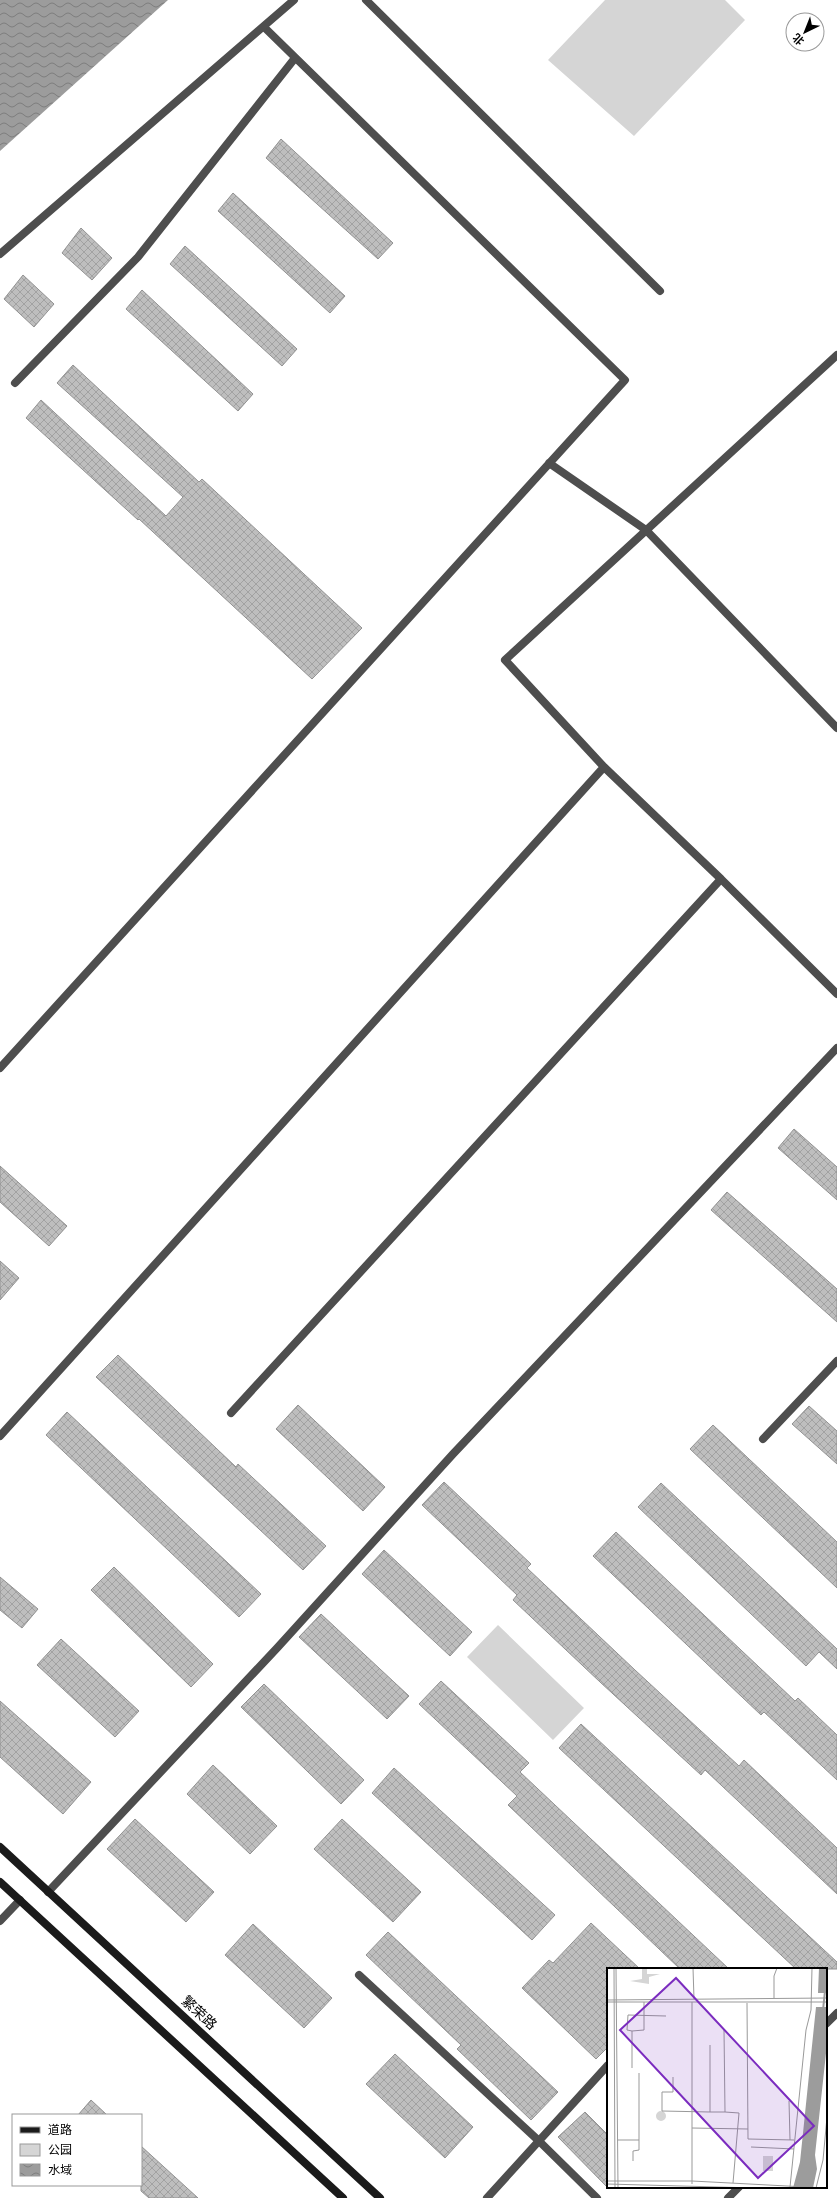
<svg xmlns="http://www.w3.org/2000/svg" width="837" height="2198" font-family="'Sofia Sans Condensed','Noto Sans SC',sans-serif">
	<defs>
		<pattern id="water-waves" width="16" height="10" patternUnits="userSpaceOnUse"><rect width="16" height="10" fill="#9c9c9c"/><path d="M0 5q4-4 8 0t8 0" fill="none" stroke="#7d7d7d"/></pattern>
		<pattern id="building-cross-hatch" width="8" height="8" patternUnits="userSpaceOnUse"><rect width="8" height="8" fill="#bebebe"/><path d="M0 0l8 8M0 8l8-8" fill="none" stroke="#a2a2a2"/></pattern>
	</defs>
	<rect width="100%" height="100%" fill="#fff"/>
	<path fill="#d5d5d5" d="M605,0H725L745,20L634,136L548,60Z
		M498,1625L584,1708L553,1740L467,1657Z"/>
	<path fill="url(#water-waves)" d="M0,0H168L0,151Z"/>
	<path fill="url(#building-cross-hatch)" stroke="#929292" d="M281,139L393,243L378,259L266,158Z
		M233,193L345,296L330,313L218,211Z
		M81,228L112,258L92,280L62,253Z
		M185,246L297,349L282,366L170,264Z
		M23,275L54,304L34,327L4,299Z
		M142,290L253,394L238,411L126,309Z
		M73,365L199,482L202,479L362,628L312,679L139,519L138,520L26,418L41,400L166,516L183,497L57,383Z
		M794,1129L837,1167V1200L778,1148Z
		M0,1166L67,1226L49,1246L0,1202Z
		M727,1192L837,1289V1322L711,1210Z
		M0,1261L19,1278L0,1300Z
		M118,1355L236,1467L238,1464L326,1546L303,1570L96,1377Z
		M298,1405L385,1487L363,1511L276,1429Z
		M809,1406L837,1431V1464L792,1424Z
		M67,1412L261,1594L239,1617L46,1435Z
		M713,1425L837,1542V1588L690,1449Z
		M444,1482L531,1564L527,1568L635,1670L739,1766L744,1760L837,1848V1894L705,1770L701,1775L600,1682L513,1600L517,1595L422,1505Z
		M661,1483L837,1649V1669L819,1652L806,1666L638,1507Z
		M616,1532L795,1701L798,1698L837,1735V1780L764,1712L761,1715L593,1556Z
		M384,1550L472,1632L450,1656L362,1574Z
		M114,1567L213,1664L191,1687L91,1590Z
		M0,1577L38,1609L22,1628L0,1610Z
		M321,1614L409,1696L387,1719L299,1637Z
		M61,1639L139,1711L115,1737L37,1665Z
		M441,1681L529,1763L520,1772L729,1969H680L508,1805L517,1796L419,1704Z
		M264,1684L364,1780L341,1804L241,1707Z
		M0,1701L91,1782L63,1814L0,1757Z
		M581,1724L837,1962V1969H796L559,1748Z
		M213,1765L277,1826L250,1854L187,1794Z
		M394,1768L555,1915L532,1940L372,1793Z
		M135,1819L214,1892L186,1922L107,1849Z
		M342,1819L421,1892L393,1922L314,1849Z
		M591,1923L640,1969H608V2047L596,2059L522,1988L549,1960L553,1963Z
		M253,1924L332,1998L304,2028L225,1955Z
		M388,1932L558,2092L531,2120L457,2049L461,2045L366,1955Z
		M395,2054L473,2127L445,2158L366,2084Z
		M91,2100L107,2115H78Z
		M585,2112L608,2135V2188L558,2137Z
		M141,2146L198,2198H149L141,2191Z"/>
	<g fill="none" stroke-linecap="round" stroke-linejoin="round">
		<path stroke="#4e4e4e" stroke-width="8" d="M366,0L660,291
			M15,383L138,257L295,58
			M549,463L646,530L837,728
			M721,879L837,994
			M0,1068L625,380L264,27
			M231,1413L721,879L604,767
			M0,1436L604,767L505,660L837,355
			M763,1439L837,1361
			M48,1892L278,1647L453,1454L837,1048
			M0,1921L20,1900
			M359,1975L539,2141L597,2198
			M826,2024L837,2013
			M487,2198L608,2065
			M728,2198L739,2187"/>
		<path stroke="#4e4e4e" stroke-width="8" d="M0,254L294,0"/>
		<path stroke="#1b1b1b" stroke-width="8" d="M0,1847L380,2198
			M0,1882L343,2198"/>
	</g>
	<g text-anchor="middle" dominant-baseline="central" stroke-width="3.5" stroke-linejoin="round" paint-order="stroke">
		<g font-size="14" fill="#000" stroke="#fff">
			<text transform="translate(199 2013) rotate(43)">繁荣路</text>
		</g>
	</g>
	<g transform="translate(607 1968)">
		<rect width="220" height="220" fill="#fff"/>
		<path d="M35,0H40V6H53L42,9V16L23,13L35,11ZM49 148a5 5 0 1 1 10 0a5 5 0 1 1-10 0ZM156,188H166V203H156Z" fill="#d5d5d5"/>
		<path d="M212,0H220V25H211ZM209,39H220V76L208,187L210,201L206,220H186L193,194Z" fill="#9c9c9c"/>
		<path fill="none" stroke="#9c9c9c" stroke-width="2" d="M216,42L218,23"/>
		<path fill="none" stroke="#999" stroke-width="1" d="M7,0L8,220M9,0L11,220M86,0L87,31M167,30V8L170,0M0,32L220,30M0,34H220M140,35L141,171L187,172M117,61L118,144L132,145L126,215M25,63L20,62L21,47L59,48M103,77V144H118M25,100V63L37,62V34M66,109V124H55V143L103,144M182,133L183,172M85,160L141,161M10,172H32M144,179L187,181M26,193V183L32,182V105M0,213H85L218,220M0,216L148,220M85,216V34M183,219L199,62L204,42L205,0M209,220L216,192L220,149"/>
		<path fill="#7b2cbf" fill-opacity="0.15" stroke="#7b2cbf" stroke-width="2" d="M69,10L207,158L151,210L13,62Z"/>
		<rect width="220" height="220" fill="none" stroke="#000" stroke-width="2"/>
	</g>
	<rect x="12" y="2114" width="130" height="72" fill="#ffffff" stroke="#999999"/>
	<rect x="20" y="2127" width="20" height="6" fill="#1b1b1b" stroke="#999999"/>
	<text x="48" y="2134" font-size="12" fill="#000000">道路</text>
	<rect x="20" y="2144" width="20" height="12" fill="#d5d5d5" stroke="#999999"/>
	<text x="48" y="2154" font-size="12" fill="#000000">公园</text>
	<rect x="20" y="2164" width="20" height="12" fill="url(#water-waves)" stroke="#999999"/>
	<text x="48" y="2174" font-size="12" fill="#000000">水域</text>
	<g transform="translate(805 32) rotate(223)"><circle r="19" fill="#ffffff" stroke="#999999"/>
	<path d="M0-3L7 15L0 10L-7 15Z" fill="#000000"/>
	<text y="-6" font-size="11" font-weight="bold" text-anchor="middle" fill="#000000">北</text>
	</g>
</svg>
